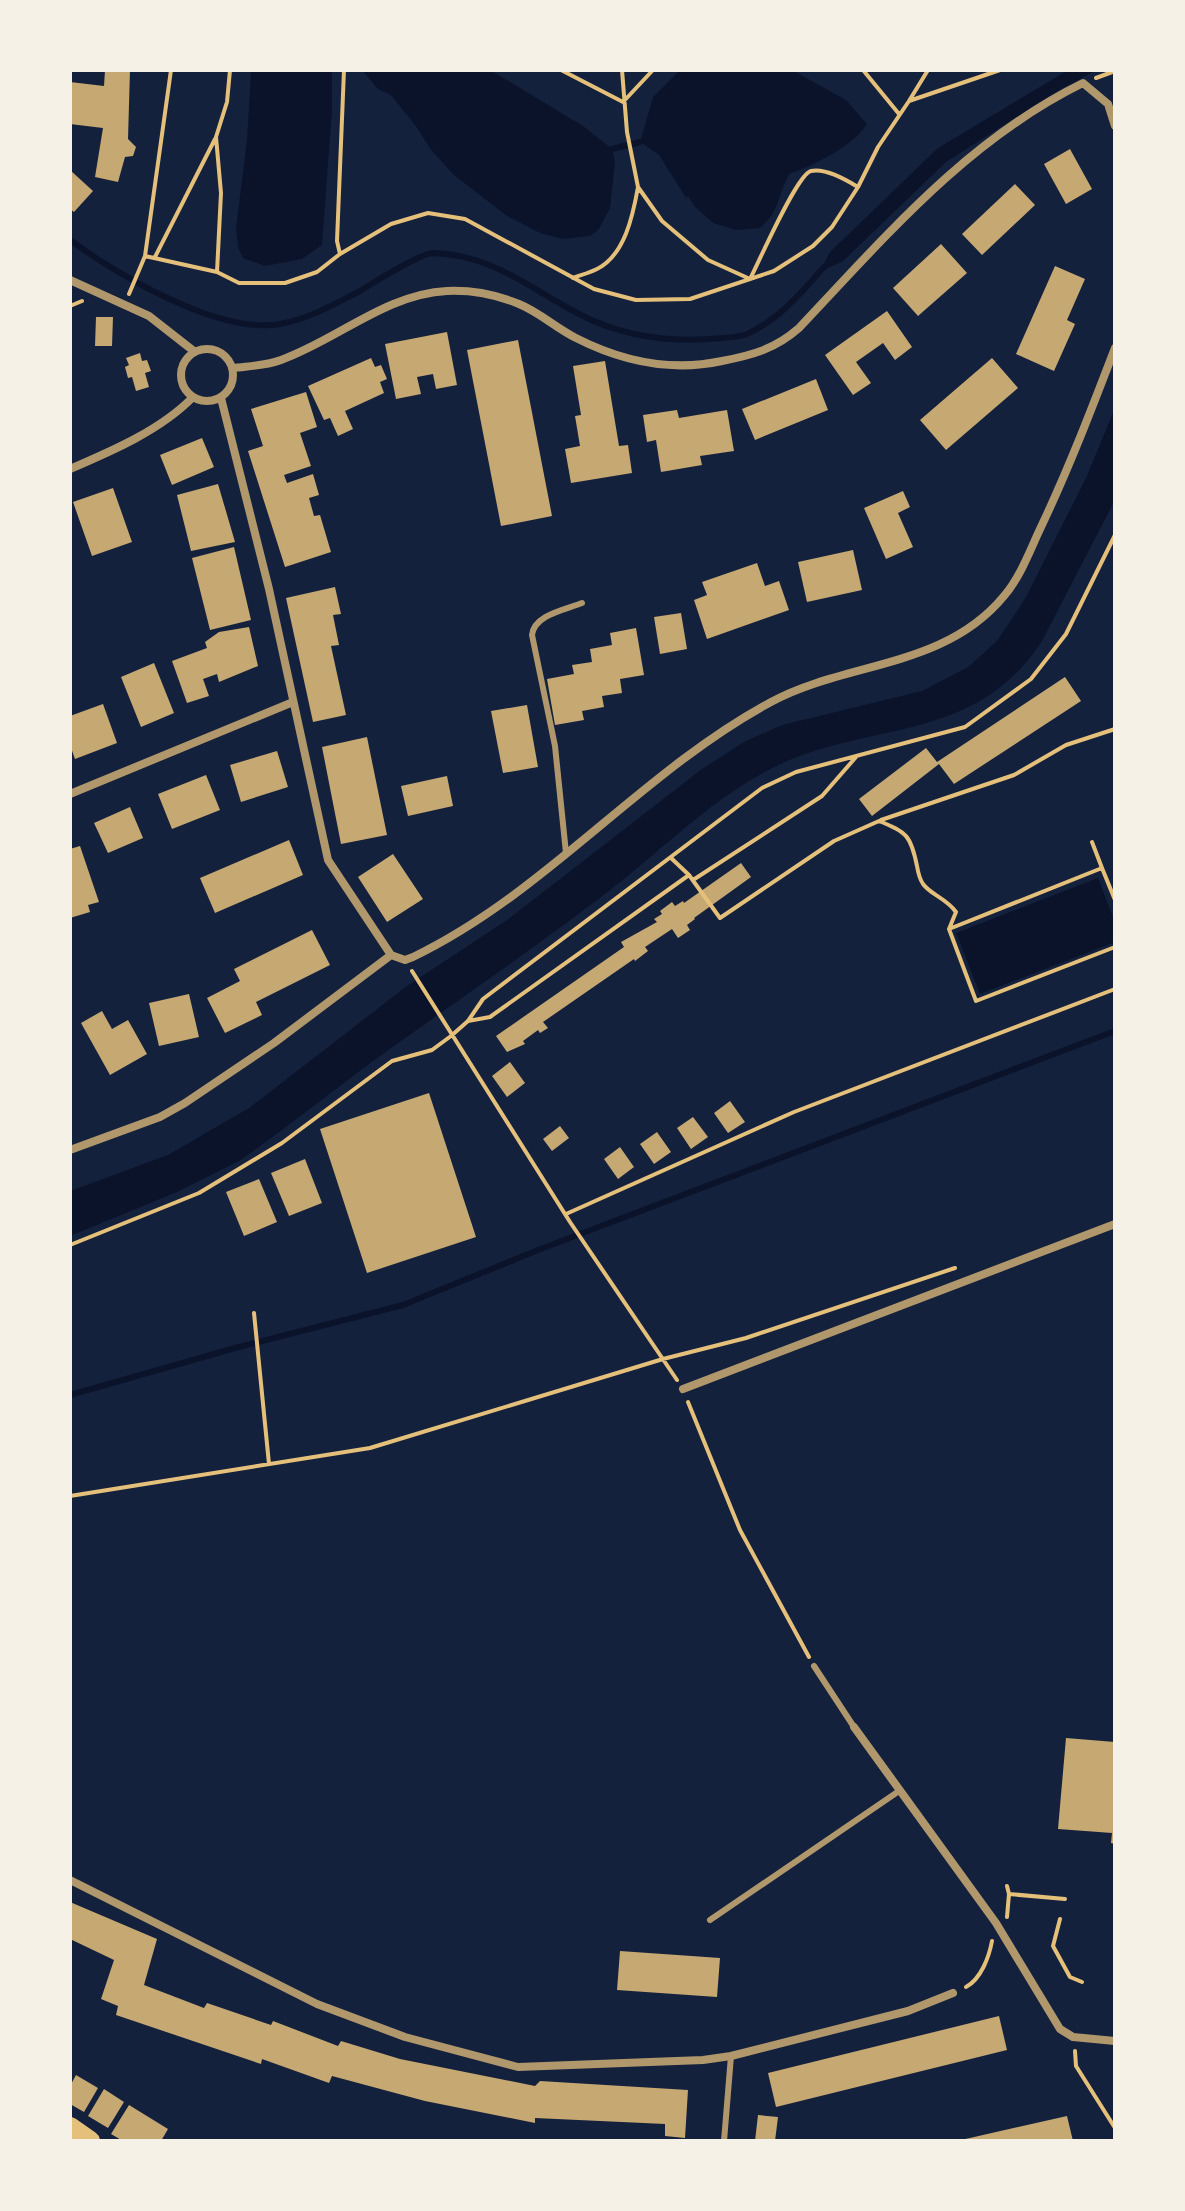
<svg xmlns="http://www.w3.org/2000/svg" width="1185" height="2211" font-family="'Varela Round',sans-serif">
	<rect width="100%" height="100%" fill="#14213d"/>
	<path fill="#0b132b" d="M251,70H332V111L322,245L302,259L265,266L243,258L238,247L236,228L247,140Z
		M362,70H490L583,126L612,149L615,162L610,208L599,229L590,236L562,239L540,233L507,216L454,175L432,151L415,125L391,95L378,89Z
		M680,70H792L846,100L867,124C852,147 815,165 789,174C778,195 780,211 760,228L736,230L713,223L694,206L688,196L686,198L659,155L640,142L653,97Z
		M1068,70H1097L1059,90L946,162L842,262L820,271L830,252L938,148Z
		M1115,408V500L1042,641C973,748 860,719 765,772C705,804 656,856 601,897C529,952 454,1003 380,1056C332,1091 287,1128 239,1161L177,1192L70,1236V1191L168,1155L249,1108L407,986L507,920L702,769L744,742L782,725L922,691L968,667L997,641L1026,597L1086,478Z
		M1098,878L1115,922V942L980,994L956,933Z"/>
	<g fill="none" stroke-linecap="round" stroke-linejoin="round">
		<path stroke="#0b132b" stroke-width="6" d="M612,149L640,142
			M70,240C118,275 219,335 280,324C308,319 333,305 358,292C372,284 420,253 433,253C494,255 530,289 581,315C626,338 675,343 723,338C731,337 740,337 747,334C780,319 801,293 824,267
			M70,1395L235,1348L403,1305L538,1250L1115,1031"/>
	</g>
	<path fill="#c6a872" d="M105,70H130L128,139L136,147L133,156L125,157L118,182L95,177L103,128L70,124V82L104,86Z
		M1070,149L1092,189L1066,204L1044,164Z
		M70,170L93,191L74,212L70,209Z
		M1015,184L1035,205L982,255L962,234Z
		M941,244L967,273L918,316L893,288Z
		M1055,266L1085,279L1067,320L1075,324L1054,371L1016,354Z
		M887,311L912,347L895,360L883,343L856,362L871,383L853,395L825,355Z
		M96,317H113L112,346H95Z
		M447,332L457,385L436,389L433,374L417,377L421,394L396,399L385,344Z
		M518,340L552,516L501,526L467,350Z
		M140,353L142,361L147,360L151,371L145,373L149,387L136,391L132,377L128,378L125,367L129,365L126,358Z
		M371,358L375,367L381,365L387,379L380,382L384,393L345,411L353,429L338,436L330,418L324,420L308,386Z
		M992,358L1018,388L946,450L920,420Z
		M605,361L619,446L628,445L632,473L571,483L565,449L580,446L575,416L581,415L573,366Z
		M816,379L828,410L755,440L742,409Z
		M306,392L317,427L300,433L311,466L284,475L287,483L313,474L319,495L309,498L314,516L320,515L331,552L285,567L248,451L263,446L251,409Z
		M677,410L679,418L727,410L734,451L700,456L702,465L661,472L656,440L647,442L643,415Z
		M202,438L214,467L172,485L160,455Z
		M218,484L235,542L191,551L177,495Z
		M113,488L132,542L92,556L73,502Z
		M903,491L910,507L898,513L913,547L886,559L864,508Z
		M234,547L251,620L210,630L192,558Z
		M853,550L862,590L807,602L798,562Z
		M757,563L765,586L779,581L789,610L707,639L694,600L707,595L702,582Z
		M335,587L341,614L333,615L339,645L331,646L346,715L313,722L286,598Z
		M681,613L687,649L660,654L654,617Z
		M249,627L258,666L219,682L217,674L203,679L209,696L187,703L172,661L207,648L205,642L219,632Z
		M636,628L644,675L620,679L622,693L602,696L604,707L582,711L584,720L555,725L547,679L574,674L572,665L592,662L590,649L612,645L610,633Z
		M154,663L174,713L141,727L121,677Z
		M1065,677L1081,701L954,784L939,764L872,816L859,799L926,748L937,762Z
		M103,704L117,743L75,759L70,745V716Z
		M527,705L538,767L503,773L491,711Z
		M367,737L387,835L341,844L322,747Z
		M277,751L288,787L241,802L230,765Z
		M206,775L220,810L172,829L158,794Z
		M447,776L453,806L408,816L401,786Z
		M130,807L143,838L108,853L94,823Z
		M289,840L303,875L215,913L200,878Z
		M80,846L99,902L88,905L90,912L70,918V849Z
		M393,854L423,899L387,922L358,877Z
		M741,863L751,877L694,918L695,919L687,925L690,930L678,938L672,929L645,947L648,951L635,961L634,959L543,1022L548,1028L540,1033L538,1030L523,1041L525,1044L507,1052L496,1036L624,947L621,942L657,922L654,919L662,914L660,911L672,902L675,906L683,901L684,903Z
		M312,930L330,965L256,1002L262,1015L225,1033L207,998L240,981L234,969Z
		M189,994L199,1037L159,1046L149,1003Z
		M102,1011L112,1029L128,1020L147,1054L110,1075L81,1023Z
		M510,1062L525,1083L507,1097L492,1076Z
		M429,1093L476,1237L367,1273L320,1129Z
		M730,1101L745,1122L728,1133L714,1113Z
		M693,1117L708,1137L691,1149L677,1128Z
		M560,1126L569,1138L552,1151L543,1139Z
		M657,1132L671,1152L654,1164L640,1144Z
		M620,1147L634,1167L618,1179L604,1159Z
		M305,1159L322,1203L289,1216L271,1173Z
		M259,1179L277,1222L244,1236L226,1192Z
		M1066,1738L1115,1742V1844L1111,1843L1112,1833L1058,1829Z
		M70,1902L157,1939L144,1985L204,2008L207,2003L271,2025L273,2021L338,2046L341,2041L400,2059L535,2086L540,2081L688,2090L685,2138L665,2136V2124L535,2118V2123L425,2101L332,2076L329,2083L262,2059L261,2064L116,2015L118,2006L101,1999L114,1960L70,1939Z
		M620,1951L720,1958L717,1997L617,1990Z
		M999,2016L1007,2050L776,2107L768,2073Z
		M76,2075L98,2088L84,2112L70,2104V2086Z
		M104,2089L124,2102L108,2128L88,2116Z
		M129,2105L168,2129L161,2141H123L111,2134Z
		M758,2115L778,2117L775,2141H755Z
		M1067,2116L1073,2141H961V2140Z"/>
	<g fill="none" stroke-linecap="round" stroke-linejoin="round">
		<path stroke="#e5c07b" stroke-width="4" d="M561,70L623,102L653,70
			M622,70L627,132L638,187L662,221L708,260L750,279C759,262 797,174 811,171C826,168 846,180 858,187
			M863,70L899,114
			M1096,78L1115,71
			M909,101L928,70
			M340,254L391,224L428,213L465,219L594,289L636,300L690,299L774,271L813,246L832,227L858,187L878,147L909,101L1000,70
			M145,256L217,272L239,283H285L317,272L340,254L337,241L344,70
			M155,257L215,139
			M217,272L221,193L216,137L227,102L230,70
			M573,278C581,275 589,273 597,269C625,255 633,215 638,187
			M129,294L145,256L171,70
			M70,306L82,301
			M881,820L1014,775L1066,745L1115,729
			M1092,842L1102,868
			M671,858L689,875
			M693,880L822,796L856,757
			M949,929L1102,868L1115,900
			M412,971L570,1222L677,1380
			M468,1021L490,1017L689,875L720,918L834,841L879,821C907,832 911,836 917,866C918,872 919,878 923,884C931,895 946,898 956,912L949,929L976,1001L1115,947
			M566,1214L794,1112L1115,989
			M70,1245L199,1193L282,1143L392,1061L432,1050L451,1036L468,1021L483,999L762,788L796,772L965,727L1031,679L1066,634L1115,535
			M254,1313L269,1464
			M688,1402L740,1530L809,1657
			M70,1496L370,1448L663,1359L746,1338L955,1268
			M1007,1886L1009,1894
			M1007,1917L1009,1894L1065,1899
			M1060,1919L1053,1946L1070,1977L1082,1982
			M966,1987C981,1979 989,1957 992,1941
			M1075,2051L1076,2066L1115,2128"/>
		<path stroke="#b1986c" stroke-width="6" d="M566,853L555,746L532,635C534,615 564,610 582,603
			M814,1666L854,1727
			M710,1920L899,1791
			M724,2141L731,2056"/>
		<path stroke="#b1986c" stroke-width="8" d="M70,280L149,316L195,352
			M181 375a26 26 0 1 1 52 0a26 26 0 1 1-52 0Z
			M233,368C248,366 266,366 281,360C337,340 386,294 447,291C471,290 497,295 519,304C539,312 556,328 576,338C623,362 671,372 722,361C753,355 775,349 799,328C886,236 967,140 1083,83L1108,104L1115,126
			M221,398L269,589L328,860L391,955
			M70,469C112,451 161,430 193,397
			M70,794L293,702
			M391,955L405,960L413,957C546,893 641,772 771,702C847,661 944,669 1004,596C1021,576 1030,550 1041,527C1069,468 1092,408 1115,348
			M70,1150L160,1117L185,1103L274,1043L391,955
			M683,1389L1115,1224
			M854,1727L996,1923L1060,2029L1073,2037L1115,2041
			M70,1880L317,2004L405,2037L518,2067L703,2060L731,2056L908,2011L953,1993"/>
		<path stroke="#e5c07b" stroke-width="20" d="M70,2127L90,2141"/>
	</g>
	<rect width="1185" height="2211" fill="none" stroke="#f6f1e7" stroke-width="144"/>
</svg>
